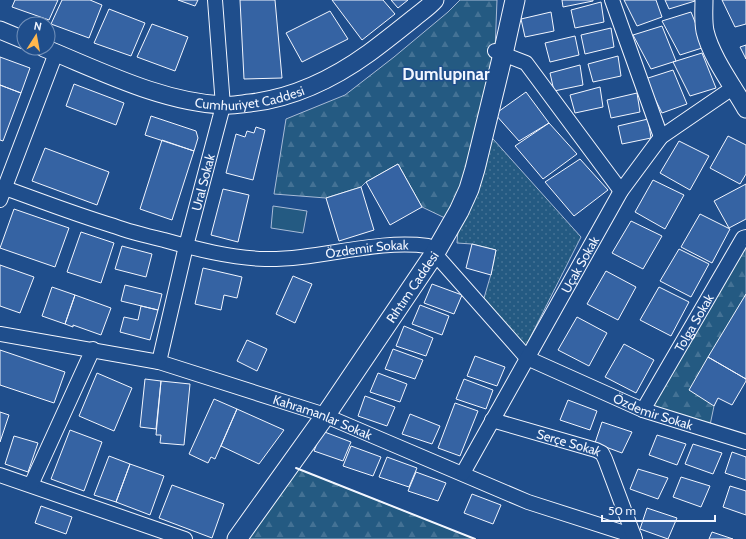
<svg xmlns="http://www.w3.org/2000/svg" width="746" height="539" font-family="Cabin,sans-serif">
	<defs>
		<pattern id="grass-dots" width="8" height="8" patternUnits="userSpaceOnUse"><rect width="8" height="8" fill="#245a82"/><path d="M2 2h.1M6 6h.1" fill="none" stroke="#447295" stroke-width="1.8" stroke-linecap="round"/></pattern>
		<pattern id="forest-firs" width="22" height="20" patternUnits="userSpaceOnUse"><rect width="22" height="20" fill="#245a82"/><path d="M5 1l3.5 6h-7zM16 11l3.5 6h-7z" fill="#447295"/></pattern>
	</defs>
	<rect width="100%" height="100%" fill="#1f4e8c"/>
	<path fill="url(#grass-dots)" stroke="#a8bbd7" d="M485,130L581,237L525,348L484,298L491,274L496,250L472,244L457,243L459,211Z"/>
	<path fill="url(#forest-firs)" stroke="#a8bbd7" d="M460,0H497L495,51L477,130L459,191L445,218L422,207L398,164L366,182L361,187L326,198L274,194L286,119L345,95L394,57L448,12Z
		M746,237V294L714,406L709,430L643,410Z
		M296,468L475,539H244Z"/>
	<path fill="#245a82" stroke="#a8bbd7" d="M273,206L307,211L303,233L271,228Z"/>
	<path fill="#3563a3" stroke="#f2f6ff" d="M15,0H58L49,20L12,7Z
		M62,0H90L102,5L89,38L51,24Z
		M178,0H198L195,6Z
		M240,0H275L282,78L244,79Z
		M332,0H383L395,14L362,40Z
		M391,0H408L398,8Z
		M562,0H593V1L563,7Z
		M624,0H656L662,17L637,26Z
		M665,0H695V1L669,9Z
		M722,0H746V24L735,27Z
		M601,2L604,22L575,28L571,10Z
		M109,9L145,23L131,56L94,43Z
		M330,11L348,39L302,62L286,33Z
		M551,12L554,31L525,37L521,19Z
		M691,12L705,47L680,55L662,21Z
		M152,24L188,37L175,71L137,57Z
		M662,26L676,61L651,69L633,35Z
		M611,28L614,47L585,54L581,35Z
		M575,36L579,55L550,62L545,43Z
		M746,45V59L740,47Z
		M702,53L716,88L690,96L673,62Z
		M618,56L621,76L593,82L588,64Z
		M0,57L30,68L21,93L0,85Z
		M580,65L583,85L554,91L550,73Z
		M673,70L687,104L662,113L645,79Z
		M74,84L124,103L116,125L66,106Z
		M0,85L21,93L3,141L0,140Z
		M600,87L603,107L575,113L570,95Z
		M526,92L549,123L519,141L495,114Z
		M637,93L640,112L611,118L607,100Z
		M151,116L196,131L198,138L194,151L145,135Z
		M648,119L651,138L622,144L618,126Z
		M549,123L577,154L543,179L515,146Z
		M256,127L265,130L253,180L226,173L236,134L245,137L247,131L254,133Z
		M728,136L746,145V174L740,184L710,168Z
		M162,140L194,151L172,220L140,209Z
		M679,141L709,156L690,190L660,173Z
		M45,148L109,172L97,205L32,181Z
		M580,159L608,190L574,216L545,182Z
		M398,164L422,207L390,225L366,182Z
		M653,180L684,195L665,229L635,212Z
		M746,184V219L729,228L714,201Z
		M361,187L374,230L339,241L326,198Z
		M223,189L249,195L238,242L211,235Z
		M14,209L69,228L55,267L0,248Z
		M700,214L730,229L712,263L681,247Z
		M631,221L662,236L643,269L612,253Z
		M81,232L114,243L101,283L67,272Z
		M472,244L496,250L491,275L466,268Z
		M122,246L152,254L146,277L115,269Z
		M679,249L709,264L691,297L660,281Z
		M0,265L34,277L20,313L0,306Z
		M203,268L242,277L237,298L224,295L221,310L195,304Z
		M606,271L636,287L618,320L587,304Z
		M293,276L312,284L295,323L276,314Z
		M432,284L462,295L454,314L424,303Z
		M125,285L162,294L158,310L121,301Z
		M52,287L75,295L65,324L42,316Z
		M659,287L689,302L671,336L640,320Z
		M746,294V379L708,357Z
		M75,295L111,308L101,335L73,325V327L65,324Z
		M420,305L449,316L442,335L412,324Z
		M141,306L158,310L150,340L120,332L124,317L138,320Z
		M577,317L607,333L589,366L558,350Z
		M404,326L433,338L426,356L396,346Z
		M247,340L267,349L257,371L237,361Z
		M624,344L654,360L636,393L605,377Z
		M393,349L423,360L415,379L385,369Z
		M0,350L65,372L54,403L0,385Z
		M475,356L505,367L497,386L467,376Z
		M708,357L746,379V381L732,405L718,398L714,406L689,390Z
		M97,373L132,388L114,431L79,416Z
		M378,373L407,384L400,402L370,392Z
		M145,379L161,381L156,429L140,427Z
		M464,379L493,390L486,409L456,399Z
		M161,381L190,384L184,445L160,443L161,435H156Z
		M365,396L395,407L387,426L358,416Z
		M214,399L237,409L215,459L211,457L208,463L189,454Z
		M568,400L597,411L590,430L560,420Z
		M455,403L478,411L460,456L438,448Z
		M237,409L284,430L259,464L221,446Z
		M0,412L9,415L0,442Z
		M410,414L440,426L432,444L402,434Z
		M602,422L632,432L622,453L595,443Z
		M70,430L102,442L84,491L51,479Z
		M322,431L351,442L343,461L314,451Z
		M657,435L686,444L677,465L649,455Z
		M14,436L38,443L28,472L5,464Z
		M693,444L722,453L713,474L685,464Z
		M351,446L381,457L373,476L343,466Z
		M732,452L746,457V480L725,473Z
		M109,456L130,464L116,502L94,495Z
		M387,457L417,468L409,487L379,477Z
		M130,464L164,476L150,515L116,502Z
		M638,469L668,478L658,499L630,489Z
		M416,472L446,483L438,501L408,491Z
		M681,477L710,486L701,507L673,497Z
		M172,485L224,504L212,538L159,518Z
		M730,486L746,491V515L723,507Z
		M472,494L501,505L493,524L464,513Z
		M41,506L72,517L66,534L35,523Z
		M647,508L677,518L668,539L640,529Z
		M712,532L733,539H709Z"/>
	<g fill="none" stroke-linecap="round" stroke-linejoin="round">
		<g stroke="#f2f6ff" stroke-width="16">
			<g id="minor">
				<path d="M612,0L661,137"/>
				<path d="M495,51L526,63L621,191"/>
				<path id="s1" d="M5,188C41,201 77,215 114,226C130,232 147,236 164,240C196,249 231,258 265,259C320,260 374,239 428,246L527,358L643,410L746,442"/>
				<path d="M0,200L56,53"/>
				<path id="s2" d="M0,334L159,362L319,413L528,502L634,536"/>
				<path id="s3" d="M159,362L186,246L223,106L215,0"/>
				<path id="s4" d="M643,410L743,238L746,237"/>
				<path id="s5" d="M492,420L596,450L602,453L605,459L635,539"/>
				<path id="s6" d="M463,473L621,191L661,137L734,87"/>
				<path d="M0,475L185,539"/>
				<path d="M31,485L93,349"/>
			</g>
		</g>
		<g stroke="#f2f6ff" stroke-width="19">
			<g id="tertiary">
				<path d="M704,0C704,10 703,21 705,31C711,57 733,86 746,109"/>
				<path d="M0,30L24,40"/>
				<path id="s7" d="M44,48C101,71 161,102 223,105C232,106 241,104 250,103C294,98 333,79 369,53C384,42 399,30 414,18C421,12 429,7 435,0"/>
			</g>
		</g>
		<g stroke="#f2f6ff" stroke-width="21">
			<g id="secondary">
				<path id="s8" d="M237,539L325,416L435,253L459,211L469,189L475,169L503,54L515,0"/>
			</g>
		</g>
		<use href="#minor" stroke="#1f4e8c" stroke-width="14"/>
		<use href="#tertiary" stroke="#1f4e8c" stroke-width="17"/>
		<use href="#secondary" stroke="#1f4e8c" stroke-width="19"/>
		<path stroke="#f2f6ff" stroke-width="2" d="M296,468L475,539"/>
	</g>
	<g text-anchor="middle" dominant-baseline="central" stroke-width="3" stroke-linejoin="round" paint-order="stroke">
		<g font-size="13" fill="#f2f6ff" stroke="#1f4e8c">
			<text stroke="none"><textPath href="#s7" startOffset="216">Cumhuriyet Caddesi</textPath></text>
			<text stroke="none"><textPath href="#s3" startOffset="185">Ural Sokak</textPath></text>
			<text stroke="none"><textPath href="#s1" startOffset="373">Özdemir Sokak</textPath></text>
			<text stroke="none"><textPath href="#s6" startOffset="239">Uçak Sokak</textPath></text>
			<text stroke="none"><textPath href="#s8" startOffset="307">Rıhtım Caddesi</textPath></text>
			<text stroke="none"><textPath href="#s4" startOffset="101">Tolga Sokak</textPath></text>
			<text stroke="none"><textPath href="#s1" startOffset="721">Özdemir Sokak</textPath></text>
			<text stroke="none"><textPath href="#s2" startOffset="334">Kahramanlar Sokak</textPath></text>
			<text stroke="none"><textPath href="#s5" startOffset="80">Serçe Sokak</textPath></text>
		</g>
		<g font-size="17" font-weight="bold" fill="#f2f6ff" stroke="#1f4e8c">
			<text x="446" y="74">Dumlupınar</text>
		</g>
	</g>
	<g transform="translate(36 36) rotate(11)"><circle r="19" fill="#1f4e8c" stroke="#7391ba"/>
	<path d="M0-3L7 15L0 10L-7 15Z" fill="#ffb74d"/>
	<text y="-6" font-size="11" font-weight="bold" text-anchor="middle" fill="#f2f6ff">N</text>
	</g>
	<path d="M602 515v6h113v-6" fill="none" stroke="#f2f6ff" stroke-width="2"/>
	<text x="608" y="515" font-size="12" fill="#f2f6ff" stroke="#1f4e8c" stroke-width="3" paint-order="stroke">50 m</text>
</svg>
